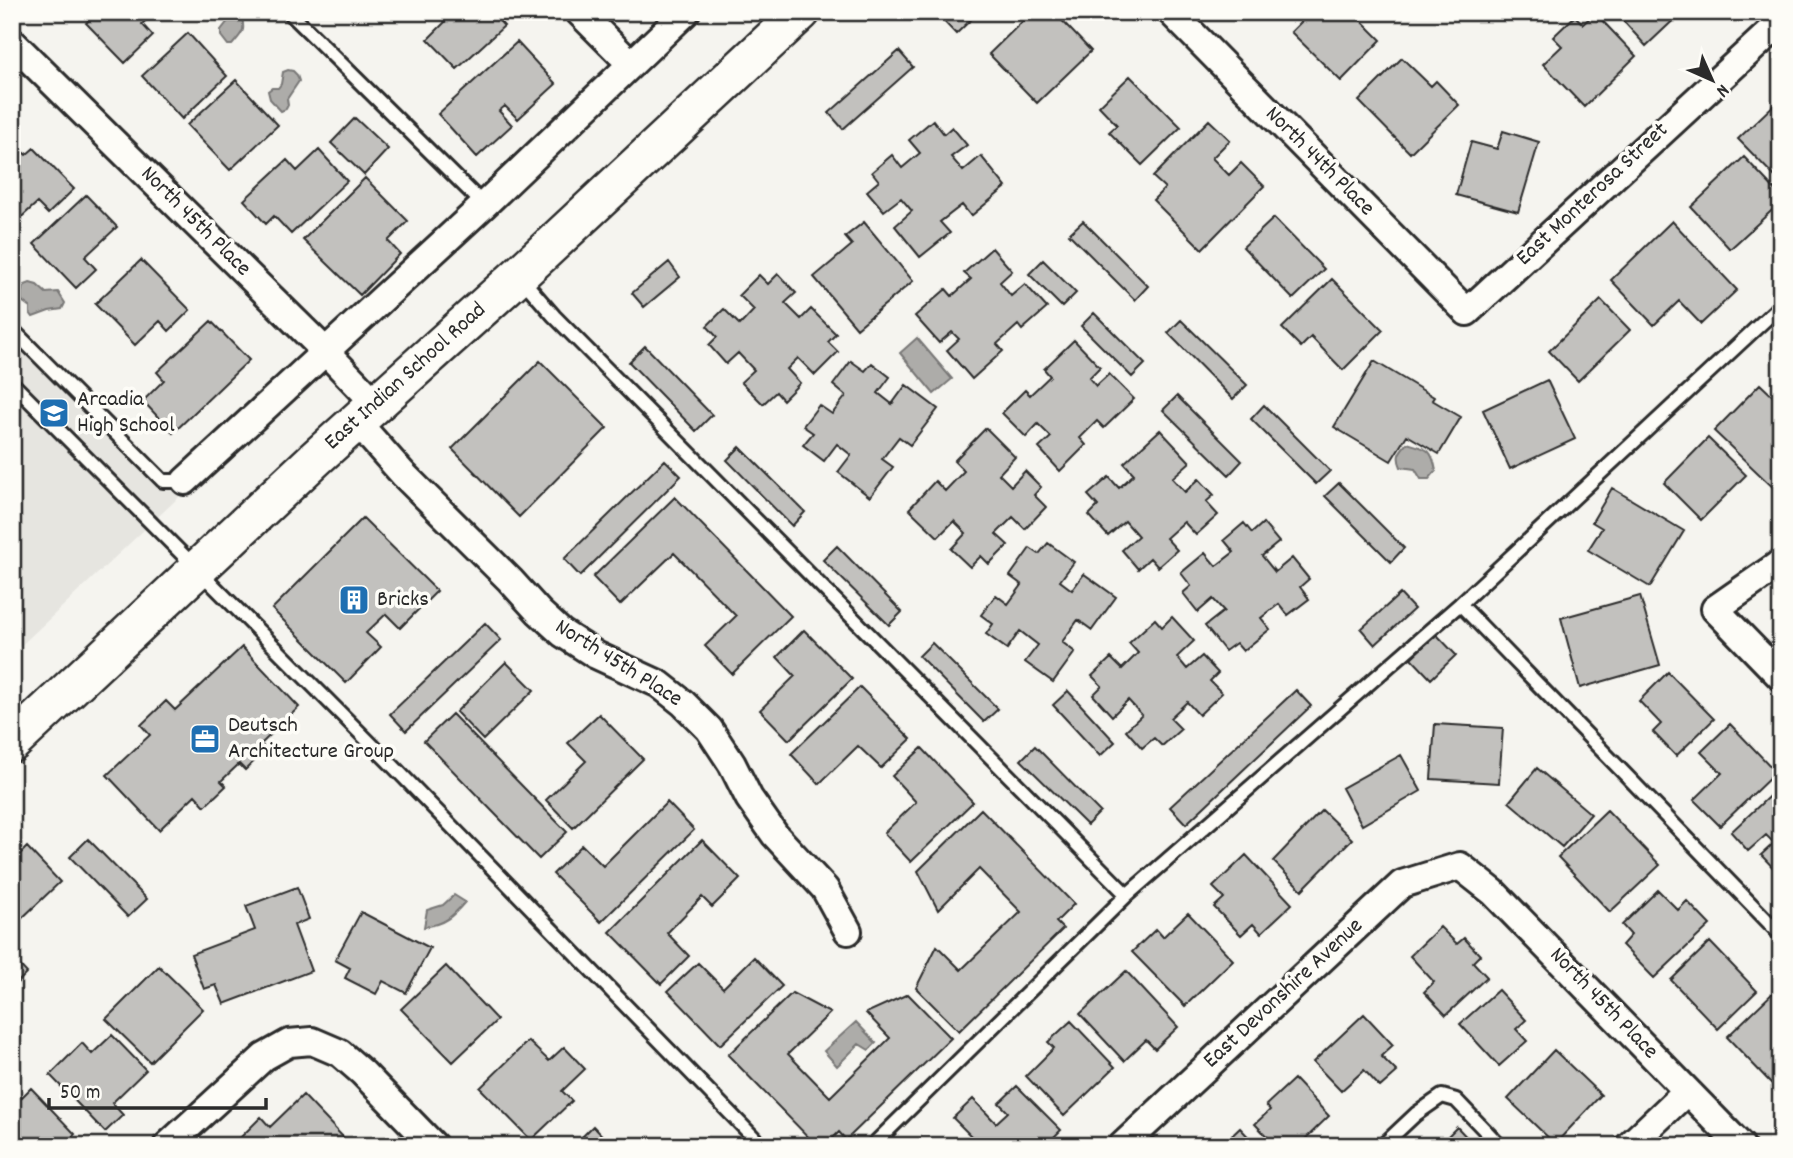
<svg xmlns="http://www.w3.org/2000/svg" width="1793" height="1158" font-family="Dekko,sans-serif">
	<rect width="100%" height="100%" fill="#f5f4ef"/>
	<filter id="ink" filterUnits="userSpaceOnUse"><feTurbulence type="fractalNoise" baseFrequency=".0143" numOctaves="2"/><feDisplacementMap in="SourceGraphic" scale="14" xChannelSelector="R" yChannelSelector="G"/><feConvolveMatrix kernelMatrix="1 2 1 2 8 2 1 2 1" color-interpolation-filters="sRGB"/></filter>
	<g filter="url(#ink)">
		<path fill="#e6e5e0" d="M12,329L179,497L12,654Z"/>
		<path fill="#adaca9" stroke="#797877" stroke-width="2" d="M226,12H241C245,31 245,30 232,45H228L221,36V30L228,21Z
			M288,70L293,71L297,75L299,81L287,99L288,105L286,109L281,111L270,99L268,91L272,88H278L281,84L283,72Z
			M30,283L37,285L46,293L58,292L65,303L62,309L49,311L33,317L30,313V307L22,301L19,296L25,285Z
			M917,338L952,379L934,394L900,353Z
			M1407,443C1427,449 1432,448 1436,471L1429,479H1421L1415,469L1401,467C1396,456 1399,452 1407,443Z
			M454,895L465,902C452,917 445,924 424,927L427,910L443,905Z
			M856,1022L876,1043L869,1050L859,1044L837,1066L824,1051Z"/>
		<path fill="#c2c1be" stroke="#2b2b2b" stroke-width="2" d="M97,12H155L142,24L153,36L125,63L86,23Z
			M436,12H491L504,26L457,69L428,39L445,22Z
			M935,12H979L956,34Z
			M1032,12H1054L1091,51L1037,103L989,54Z
			M1311,12H1353L1381,40L1341,81L1291,32Z
			M1617,12H1682L1646,46L1616,13Z
			M1595,13L1636,56L1584,107L1543,64L1562,46L1553,37L1575,16L1583,24Z
			M188,33L227,76L182,119L142,76Z
			M517,42L556,84L518,119L505,106L499,111L512,125L477,157L438,114Z
			M899,51L913,67L843,129L829,113Z
			M1402,58L1431,86L1436,81L1459,105L1410,153L1359,101Z
			M1130,76L1181,127L1142,165L1109,132L1117,125L1099,106Z
			M236,80L278,125L230,170L187,125Z
			M1781,98V183L1738,139Z
			M355,118L388,149L364,175L331,143Z
			M933,120L944,134L952,127L967,145L951,157L963,171L981,156L1006,187L971,216L962,205L940,222L950,233L920,257L895,226L912,211L901,198L884,211L867,191L879,181L872,172L892,155L902,168L920,153L909,140Z
			M1209,120L1230,140L1212,158L1229,175L1241,163L1264,186L1202,249L1153,200L1165,188L1153,177Z
			M1503,131L1539,142L1518,212L1456,195L1471,142L1497,149Z
			M14,143L26,155L34,148L74,189L48,214L37,203L16,222L12,218V145Z
			M319,150L347,181L291,234L274,216L266,224L244,200L287,160L297,171Z
			M1744,157L1781,196V202L1730,249L1691,207Z
			M365,178L408,221L388,241L400,254L360,295L303,240Z
			M86,195L117,227L85,257L96,269L76,288L34,244Z
			M1274,218L1324,269L1293,299L1243,247Z
			M1083,221L1148,286L1135,300L1069,234Z
			M1672,221L1737,290L1701,324L1679,301L1654,325L1611,280Z
			M864,222L913,281L857,328L814,277L852,245L845,237Z
			M992,248L1012,271L1000,282L1011,296L1025,284L1047,308L1022,330L1018,325L997,344L1003,351L972,379L947,350L959,339L952,332L939,343L915,316L946,289L952,296L971,279L964,273Z
			M141,260L190,310L169,331L160,321L135,345L95,304Z
			M1043,260L1076,293L1062,307L1029,274Z
			M669,262L680,277L644,307L632,293Z
			M778,274L796,293L785,303L801,319L811,309L836,334L828,342L838,352L815,375L798,358L787,369L800,383L783,400L776,392L763,404L741,382L754,370L738,353L726,364L709,345L717,337L707,326L724,309L740,325L754,310L739,295L759,275L768,284Z
			M1332,279L1383,330L1343,370L1311,337L1301,347L1282,328Z
			M1601,300L1630,330L1578,381L1549,351Z
			M1094,313L1145,364L1132,377L1081,326Z
			M1181,320L1247,385L1233,399L1168,333Z
			M211,321L249,360L173,433L143,401L164,380L157,372Z
			M1074,340L1100,367L1089,378L1096,386L1109,374L1134,399L1104,428L1097,421L1080,438L1086,445L1060,471L1039,448L1051,437L1038,424L1026,437L1002,413L1025,390L1030,395L1050,376L1044,369Z
			M645,346L712,415L696,431L629,362Z
			M540,361L607,428L519,517L452,449Z
			M851,361L865,371L872,363L890,377L878,393L892,404L906,385L938,409L910,445L899,437L882,459L893,467L870,497L838,472L851,455L837,444L824,461L803,445L813,433L803,426L819,405L832,414L846,396L833,385Z
			M1374,361L1434,397L1432,400L1461,417L1439,454L1407,435L1391,461L1334,427Z
			M1547,380L1575,439L1510,469L1483,410Z
			M1760,384L1781,404V495L1714,431Z
			M1177,396L1242,461L1229,475L1163,410Z
			M1264,405L1330,471L1316,484L1251,419Z
			M986,428L1015,457L999,474L1011,486L1025,471L1041,487L1034,495L1046,507L1025,529L1013,517L996,534L1008,545L989,564L981,556L970,567L951,549L966,533L954,521L938,537L909,509L935,481L945,491L964,471L954,461Z
			M1160,430L1190,462L1172,478L1185,492L1199,479L1214,495L1206,502L1218,515L1196,535L1184,522L1166,538L1177,550L1158,567L1150,558L1138,569L1122,550L1138,536L1125,521L1108,536L1089,515L1098,506L1088,495L1109,477L1119,488L1134,474L1124,463Z
			M1708,438L1746,475L1701,520L1664,483Z
			M740,447L805,512L792,526L727,460Z
			M665,460L681,476L580,576L564,559Z
			M1339,483L1404,548L1391,562L1325,496Z
			M1612,488L1684,531L1650,587L1588,550L1602,528L1592,522Z
			M675,497L791,616L732,674L705,646L736,616L674,553L620,605L593,577Z
			M363,518L437,591L400,628L386,614L366,633L381,647L346,683L272,609Z
			M1244,523L1252,533L1263,523L1279,542L1262,556L1275,572L1292,558L1309,579L1300,587L1309,599L1288,615L1279,604L1261,618L1270,629L1243,651L1236,643L1225,651L1205,626L1224,611L1213,599L1198,612L1183,593L1191,586L1181,573L1205,553L1216,566L1234,552L1224,540Z
			M1048,543L1074,562L1060,581L1072,590L1084,574L1116,597L1092,630L1078,620L1062,642L1075,652L1053,682L1025,662L1038,645L1020,631L1007,649L986,634L993,624L981,615L996,595L1008,604L1022,585L1010,576L1030,548L1039,554Z
			M837,546L902,612L889,625L823,560Z
			M1400,594L1414,609L1375,645L1361,629Z
			M1640,596L1660,665L1580,688L1561,618Z
			M1172,617L1194,641L1177,657L1187,669L1202,656L1218,673L1210,681L1222,693L1199,715L1187,702L1170,718L1181,729L1162,746L1154,738L1142,748L1126,730L1142,715L1128,700L1112,716L1093,695L1102,686L1092,676L1111,658L1122,669L1138,653L1129,643L1155,619L1162,627Z
			M485,623L501,640L406,731L390,714Z
			M804,630L852,679L789,740L760,710L795,676L777,657Z
			M1436,634L1456,655L1431,679L1411,658Z
			M932,643L998,709L984,722L919,656Z
			M242,647L299,707L261,744L266,750L245,770L239,764L221,781L226,786L205,806L195,795L159,830L107,775L150,735L141,725L166,701L175,710Z
			M506,662L534,690L483,740L456,712Z
			M1668,672L1714,719L1676,756L1653,732L1661,724L1639,701Z
			M860,687L911,739L881,768L858,746L819,784L791,754Z
			M1296,690L1311,706L1186,824L1170,807Z
			M1068,691L1115,742L1100,756L1053,705Z
			M452,714L567,832L539,859L424,741Z
			M599,714L643,759L573,828L546,800L586,761L568,743Z
			M1435,724L1503,728L1499,783L1431,779Z
			M1730,724L1776,772L1720,826L1694,800L1722,773L1701,752Z
			M1035,746L1100,812L1087,825L1021,760Z
			M922,748L973,802L911,862L884,833L916,802L892,776Z
			M1401,755L1421,791L1362,825L1342,788Z
			M1537,768L1591,814L1562,847L1509,802Z
			M1781,785V876L1761,855L1774,843L1766,835L1748,851L1731,832Z
			M667,802L694,830L601,922L553,874L582,845L603,866Z
			M981,809L1074,904L1056,922L1063,929L959,1031L916,988L937,946L961,970L1021,912L979,869L938,910L918,871Z
			M1322,810L1352,839L1302,890L1273,861Z
			M1607,810L1660,865L1610,912L1558,857Z
			M88,839L147,899L128,917L70,857Z
			M702,840L740,879L712,907L702,897L667,933L689,956L661,984L610,932Z
			M27,847L60,882L19,921L12,914V862Z
			M1246,855L1292,904L1261,933L1253,924L1241,935L1214,907L1224,898L1213,887Z
			M297,887L309,919L294,925L311,971L224,1004L216,985L204,989L191,954L255,930L246,906Z
			M1658,890L1678,910L1687,901L1710,925L1654,978L1622,945L1631,935L1622,925Z
			M361,912L430,948L406,993L383,981L376,994L345,978L350,968L335,960Z
			M1188,913L1233,960L1185,1006L1132,952L1156,929L1163,937Z
			M1440,927L1457,944L1464,938L1480,955L1473,962L1487,977L1446,1015L1424,992L1434,982L1410,956Z
			M1710,942L1757,991L1718,1029L1671,980Z
			M12,957L27,973L12,988Z
			M754,957L782,986L720,1045L668,991L698,963L723,988Z
			M159,966L203,1009L150,1062L106,1019Z
			M446,966L497,1020L453,1062L401,1009Z
			M1126,971L1178,1027L1155,1049L1146,1040L1124,1061L1080,1014Z
			M1781,985V1076L1772,1084L1727,1037Z
			M1498,990L1526,1020L1516,1029L1527,1041L1499,1066L1460,1024Z
			M792,993L830,1013L788,1054L830,1097L890,1038L866,1013L908,994L951,1038L846,1140L839,1132L825,1146H817L728,1055Z
			M1364,1014L1393,1045L1381,1056L1397,1072L1380,1087L1364,1070L1341,1091L1313,1062Z
			M1071,1021L1115,1067L1064,1116L1026,1076L1054,1048L1048,1042Z
			M112,1035L146,1070L112,1103L123,1115L105,1132L50,1075L82,1043L92,1054Z
			M528,1041L549,1061L564,1047L585,1069L562,1091L572,1101L531,1140L480,1088Z
			M1554,1050L1601,1095L1555,1144L1508,1099Z
			M1294,1079L1329,1116L1298,1146H1276L1255,1124L1270,1110L1266,1105Z
			M1017,1086L1061,1130L1045,1146H981L953,1118L973,1099L996,1123L1008,1112L999,1103Z
			M31,1088L75,1134L64,1146H12V1107Z
			M303,1095L344,1138L336,1146H232L261,1117L270,1127Z
			M593,1126L612,1146H573Z
			M1457,1127L1475,1146H1438Z
			M1240,1128L1257,1146H1221Z"/>
		<g fill="none" stroke-linecap="round" stroke-linejoin="round">
			<g stroke="#2b2b2b" stroke-width="18">
				<path id="lane" d="M289,12L484,205
					M521,278L554,316L1127,895
					M12,329L163,481H185
					M12,383L394,767L762,1146
					M1460,604L1781,935
					M872,1146L1127,895L1460,604L1781,305
					M1382,1146L1416,1114L1442,1096L1456,1100L1500,1146"/>
			</g>
			<g stroke="#2b2b2b" stroke-width="32">
				<path id="street" d="M579,12L631,64
					M1171,12L1467,312L1781,22
					M12,42L325,351L376,404
					M357,422L403,474L510,580L539,612L562,633L596,655L659,684L683,703L709,729L732,764L749,798L775,835L825,889L848,931
					M185,481L484,205L686,12
					M1781,563L1715,609L1781,677
					M167,1146L264,1057L289,1043L312,1041L340,1053L363,1073L434,1146
					M1122,1146L1402,884L1460,866L1493,892L1741,1146
					M1629,1146L1687,1091"/>
			</g>
			<g stroke="#2b2b2b" stroke-width="42">
				<path id="secondary" d="M12,743L316,458L519,275L801,12"/>
			</g>
			<use href="#lane" stroke="#fdfcf7" stroke-width="12"/>
			<use href="#street" stroke="#fdfcf7" stroke-width="26"/>
			<use href="#secondary" stroke="#fdfcf7" stroke-width="37"/>
		</g>
	</g>
	<defs>
		<g id="school-square" transform="scale(1.575)"><rect x="-9" y="-9" width="18" height="18" rx="4" fill="#1f6fb2" stroke="#fdfcf7"/><path d="M0-5L7-2L0 1L-7-2ZM-4 1L0 2.5L4 1V4Q0 6-4 4Z" fill="#fff"/></g>
		<g id="building-square" transform="scale(1.575)"><rect x="-9" y="-9" width="18" height="18" rx="4" fill="#1f6fb2" stroke="#fdfcf7"/><path d="M-4-6H4V6H1V3H-1V6H-4ZM-2.5-4.3h1.7v1.8h-1.7ZM.8-4.3h1.7v1.8H.8ZM-2.5-1h1.7V.8h-1.7ZM.8-1h1.7V.8H.8Z" fill="#fff"/></g>
		<g id="office-square" transform="scale(1.575)"><rect x="-9" y="-9" width="18" height="18" rx="4" fill="#1f6fb2" stroke="#fdfcf7"/><path d="M-6-3h4V-5.5h4V-3h4V5H-6ZM-1-4.5V-3h2v-1.5ZM-6 0V1H6V0Z" fill="#fff"/></g>
	</defs>
	<g fill-rule="evenodd">
		<use href="#school-square" x="54" y="413"/>
		<use href="#building-square" x="354" y="600"/>
		<use href="#office-square" x="205" y="739"/>
	</g>
	<g text-anchor="middle" dominant-baseline="central" stroke-width="7" stroke-linejoin="round" paint-order="stroke">
		<g font-size="23" fill="#2b2b2b" stroke="#fdfcf7">
			<text transform="translate(1319 162) rotate(45)">North 44th Place</text>
			<text transform="translate(1593 195) rotate(-43)">East Monterosa Street</text>
			<text transform="translate(195 222) rotate(45)">North 45th Place</text>
			<text transform="translate(406 377) rotate(-42)">East Indian School Road</text>
			<text transform="translate(618 664) rotate(32)">North 45th Place</text>
			<text transform="translate(1284 994) rotate(-43)">East Devonshire Avenue</text>
			<text transform="translate(1603 1004) rotate(46)">North 45th Place</text>
		</g>
		<g font-size="23" fill="#2b2b2b" stroke="#fdfcf7" text-anchor="start">
			<text x="77" y="400">Arcadia<tspan x="77" dy="26">High School</tspan></text>
			<text x="377" y="600">Bricks</text>
			<text x="228" y="726">Deutsch<tspan x="228" dy="26">Architecture Group</tspan></text>
		</g>
	</g>
	<rect width="1793" height="1158" fill="none" stroke="#fdfcf7" stroke-width="42"/>
	<rect x="21" y="21" width="1751" height="1116" fill="none" stroke="#2b2b2b" stroke-width="2.5" filter="url(#ink)"/>
	<g transform="translate(1712 80) rotate(135)" stroke="#fdfcf7" stroke-width="5" paint-order="stroke">
	<path d="M0-5L12 26L0 18L-12 26Z" fill="#2b2b2b"/>
	<text y="-10" font-size="19" font-weight="bold" text-anchor="middle" fill="#2b2b2b">N</text>
	</g>
	<path d="M49 1098v10h217v-10" fill="none" stroke="#2b2b2b" stroke-width="3.5"/>
	<text x="60" y="1098" font-size="21" fill="#2b2b2b" stroke="#fdfcf7" stroke-width="5" paint-order="stroke">50 m</text>
</svg>
